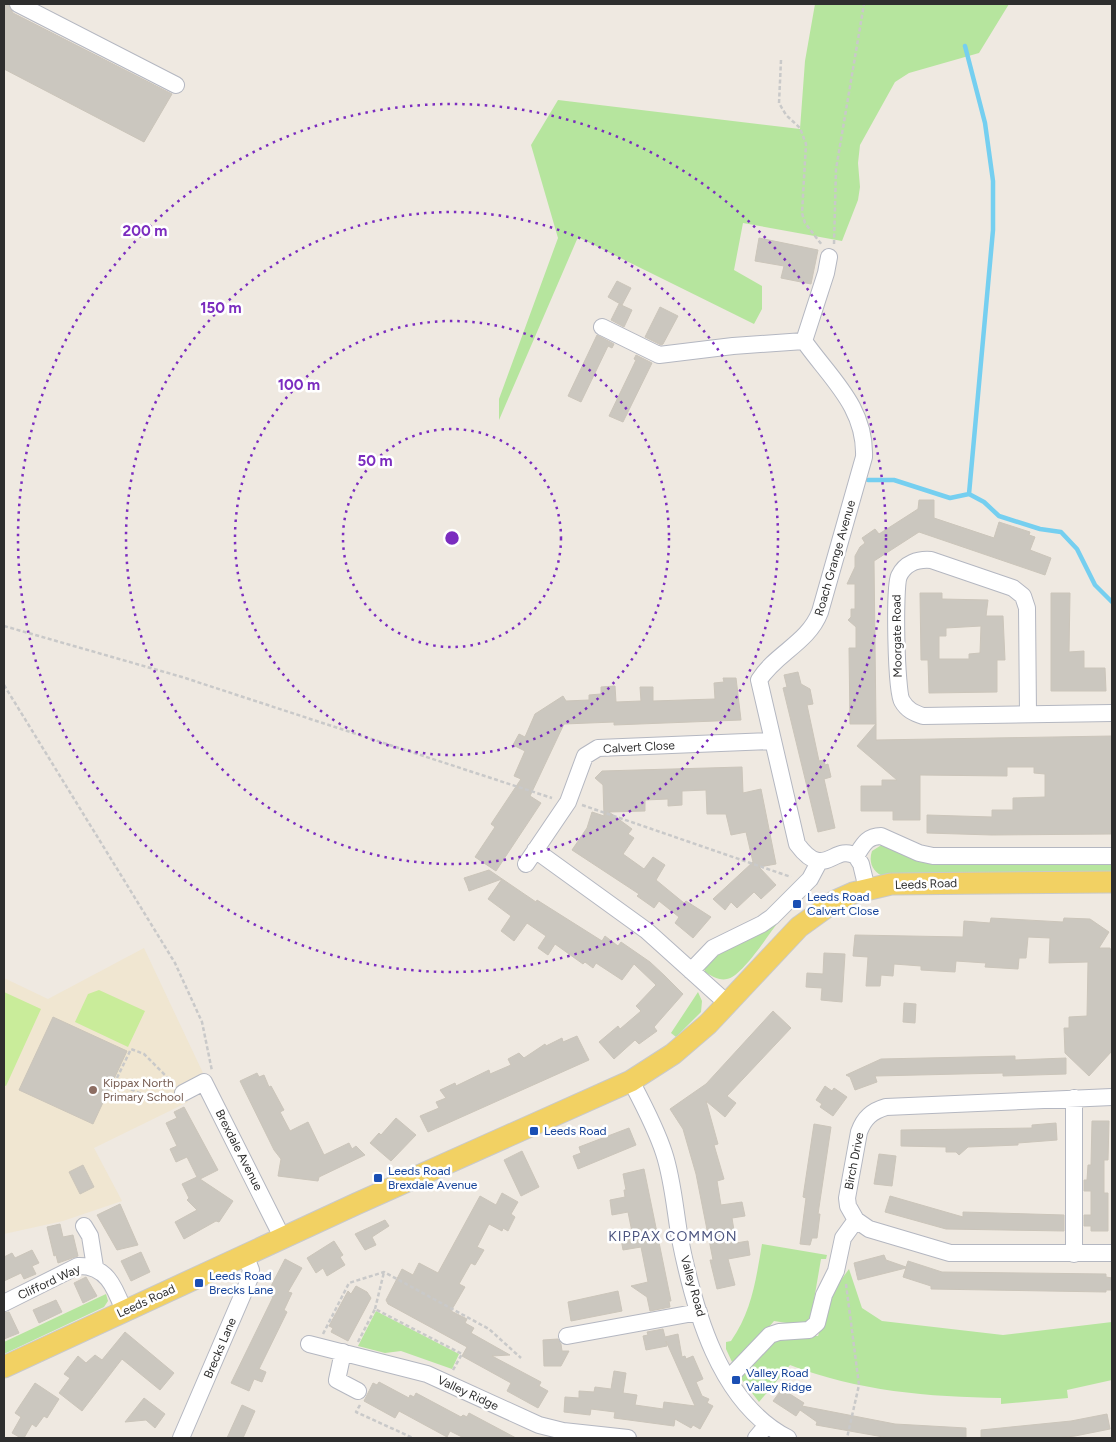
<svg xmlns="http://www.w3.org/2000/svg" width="1116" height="1442" font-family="Figtree,sans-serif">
	<rect width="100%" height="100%" fill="#efe9e1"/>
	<path fill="#f0e6d1" d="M144,948L203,1073L179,1085L188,1102L94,1148L122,1201L63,1221L4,1234V978L48,999Z"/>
	<path fill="#b6e59e" d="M815,4H1009L979,53L909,73L895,82L860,145L858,163L860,187L858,200L842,241L743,223L734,270L762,286V309L754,324L578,237L499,420V399L558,238L531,145L558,100L800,129L805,61Z
		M883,844L1112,863V874L885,877C873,873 868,863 872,851Z
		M773,923L776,925C767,937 741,977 727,979C720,981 711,976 705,972L704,968L713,955Z
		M698,992L702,1001L701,1012L676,1037L671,1033Z
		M762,1244L827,1255L826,1259H821L810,1323L806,1326L774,1321L741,1360L732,1362L726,1349V1342L731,1341C752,1311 756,1279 762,1244Z
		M849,1269L862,1308L882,1321L1003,1335L1112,1322V1380L1067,1390L1068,1398L1001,1404V1398C929,1397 857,1391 790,1365L759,1402L739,1376C770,1342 770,1336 818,1336L833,1291Z
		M106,1294L108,1301L104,1307L4,1354V1342Z
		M376,1311L459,1354L452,1369L401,1351L385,1353L358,1346Z"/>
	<path fill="#c9ec9a" d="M99,990L145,1011L128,1047L75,1022L88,994Z
		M4,992L41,1009L6,1086L4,1085Z"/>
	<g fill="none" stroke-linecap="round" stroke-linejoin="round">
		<path stroke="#75cff0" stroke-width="4.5" d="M965,46L985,123L993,181V230L969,494
			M868,480H894L950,498L969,494
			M969,494L984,502L999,516L1040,529L1061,532L1077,549L1095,585L1112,602"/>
	</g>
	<path fill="#cbc7bf" stroke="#cbc5ba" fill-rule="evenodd" d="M4,4H8L13,13L172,94L144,142L4,69Z
		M759,238L818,250L811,284L781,278L784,266L755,261Z
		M617,281L631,288L622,305L608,297Z
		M619,304L632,310L624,327L611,320Z
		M660,307L678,316L663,344L661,345L645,337Z
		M597,335L614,344L612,348L608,346L581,402L568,396Z
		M636,355L652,363L623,422L609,416L636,360L634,359Z
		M919,500H934V518L994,538L999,522L1030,532L1029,535L1035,537L1030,550L1051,558L1045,575L919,532L874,561L876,724H850L849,648H856V627L848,620L851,617V609H855V584H847L855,567V556L860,547L865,543L862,538L875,529L879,534L918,509Z
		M920,593H942V599L988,600L986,616H1003L1005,660H997V692L929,693L928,660H921ZM981,626L980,653L969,654V659H939V636H946V628Z
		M1051,593H1070L1069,652L1084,651V668H1105L1106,691H1051Z
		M798,672L801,684L810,689L813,704L807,705L819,761L824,760L825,765L828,764L831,777L824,779L835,828L818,832L783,688L787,687L784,675Z
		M723,678H736L741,720L614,725V722L564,724L530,796L541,803L496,871L475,857L495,827L491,824L521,779L514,776L525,751L513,745L519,734L525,737L535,714L563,696L566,701L589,700V695L601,694V687L615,686L616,702L641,701L640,687H653V701L715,699L714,683L724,682Z
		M876,724V740L1112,736L1111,834L992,835L927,833V815L992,817V810H1013V798L1045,797V774L1034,773V767H1007V776L920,775V820H893V811H861V786H882V780H897L857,746Z
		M742,767L743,793L761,789L776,864L759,867L776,885L761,899L754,892L737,908L731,902L725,910L713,899L753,862L746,832L731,835L726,814H707L706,790L682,791V805L668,806V799L645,800V811L609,812L632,829L628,834L634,838L623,854L644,869L653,857L665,865L656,880L684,903L686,901L711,917L693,938L675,923L679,917L659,901L654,908L637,896L639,894L572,850L587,828L592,812L604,816L603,785L595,778L602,771Z
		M489,870L536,902L537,900L602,941L605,936L618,946L621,942L650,962L665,976L683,994L654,1027L657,1031L639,1044L635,1040L614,1059L599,1042L618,1026L620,1029L641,1011L636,1006L656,985L634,964L622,980L596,963L593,968L585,962L583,964L555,944L548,955L538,948L546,936L527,923L514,941L501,931L511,916L488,899L502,879L469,891L467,885L464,878Z
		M991,918L1063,922L1064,918L1090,919L1109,932L1099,948H1110L1112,954V1051L1089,1076L1065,1053L1064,1028H1069V1017L1087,1016L1088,962L1049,963L1050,938L1028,937L1026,958H1019L1018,969L985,967L986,963L956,961L955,972L921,970V966L894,964L893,976L881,975L880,986H866L868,957L853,956L855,935L963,937L964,921L990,923Z
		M824,953L845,954L842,1002L821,1000L822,988L806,987L807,973L823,974Z
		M904,1003L916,1004L915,1023L903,1022Z
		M773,1011L791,1028L727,1096L736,1103L725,1117L706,1101L718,1144L714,1145L724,1179L717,1181L721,1205L742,1202L745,1216L732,1218L736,1243L748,1241L750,1255L728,1259L735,1285L717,1289L710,1260H713L696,1174L683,1129L670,1109L706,1084Z
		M53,1017L127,1051L93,1124L19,1090Z
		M577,1036L589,1060L428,1132L420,1116L439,1108L436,1102L446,1098L440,1090L455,1083L456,1086L489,1070L490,1074L511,1065L508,1059L519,1053L524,1058L545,1044L546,1046L562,1038L563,1042Z
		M1015,1056V1060L1066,1058V1074L1003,1076V1073L875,1076L877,1082L855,1090L850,1077L846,1075L881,1059Z
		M257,1073L259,1077L264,1075L269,1087L271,1086L284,1110L280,1112L290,1131L308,1122L324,1155L349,1143L352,1149L356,1146L365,1155L319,1177L318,1181L278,1176L281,1159L274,1150L240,1081Z
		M825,1086L832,1091L834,1088L847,1097L833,1116L820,1107L822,1104L816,1100Z
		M184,1107L218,1170L200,1179L233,1201L219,1222L216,1221L184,1239L175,1222L197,1210L187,1200L189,1198L182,1184L197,1177L187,1157L176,1162L170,1149L177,1146L166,1123L177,1118L174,1112Z
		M396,1118L416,1135L391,1161L370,1143L379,1133L381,1135Z
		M1092,1121H1109L1108,1160H1104V1193H1108V1231H1091V1226H1084V1215H1091V1191H1084V1180H1087L1088,1165H1091Z
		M1056,1123L1057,1140L1018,1143V1145L968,1147L959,1155L956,1152H946V1147L901,1146V1130L1032,1128V1125Z
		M814,1124L831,1127L818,1214H820L817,1238H812L810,1245L800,1244L806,1198L803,1197Z
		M629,1128L636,1145L578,1169L573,1156L581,1153L579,1147Z
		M522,1151L539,1187L521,1196L504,1160Z
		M879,1154L896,1156L892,1186L874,1184Z
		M83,1165L94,1187L80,1194L69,1172Z
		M644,1169L671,1301H669L670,1307L650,1311L647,1297L631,1286L648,1282L641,1247L623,1250L621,1239L633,1237L628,1212L612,1215L610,1200L625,1197L624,1190H626L623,1174Z
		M502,1193L518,1202L511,1214L515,1217L508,1231L503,1228L502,1231L489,1224L477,1247L484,1250L475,1265L471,1263L459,1284L465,1287L451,1311L467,1319L465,1323L474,1328L471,1333L510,1355L492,1356L541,1382L539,1386L548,1391L538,1408L507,1391L511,1383L462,1356L467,1347L388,1304L386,1300L402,1269L413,1275L419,1263L438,1273L480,1196L496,1205Z
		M890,1196L963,1217V1212L1064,1215V1231L946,1229L885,1212Z
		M120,1204L138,1245L117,1250L97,1215Z
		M385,1220L389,1226L372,1237L376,1245L365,1250L355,1234Z
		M60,1224L63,1237L73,1235L78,1256L58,1263L56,1255L54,1256L47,1227Z
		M334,1241L343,1255L340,1257L345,1265L327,1276L323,1268L316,1273L307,1258Z
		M32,1250L39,1263L32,1266L36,1274L24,1279L21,1273L4,1281V1257L12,1253L15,1258Z
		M141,1252L150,1272L131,1281L121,1261Z
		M884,1255L886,1260L906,1267L908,1261L942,1272L1106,1274V1277L1112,1278V1290H1106V1292L931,1289V1286L903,1277L906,1268L858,1280L854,1263Z
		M285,1259L302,1268L288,1292L292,1293L284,1310L287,1312L259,1369L266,1372L262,1382L254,1379L249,1391L231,1383L273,1297L267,1294Z
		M86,1277L97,1296L83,1303L74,1283Z
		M356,1286L367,1292L371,1298L348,1341L331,1332L333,1328L329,1326L348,1291L351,1294Z
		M618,1291L622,1311L571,1321L568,1302Z
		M56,1300L62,1312L39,1323L33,1310Z
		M9,1312L19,1333L4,1339V1313Z
		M663,1329L665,1337L678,1334L682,1357L685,1356L686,1359L693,1356L703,1379L696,1382L702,1396L709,1399L707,1403L713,1406L700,1429L693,1425L691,1428L675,1419L674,1426L614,1418L615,1412L591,1409L590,1415L564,1412L565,1397L579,1398V1391L594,1392L595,1387L611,1389L614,1371L626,1373L623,1393L637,1395L635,1405L663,1409L664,1402L695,1406L666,1341L667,1346L646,1350L643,1336L648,1335L647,1332Z
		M125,1332L174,1373L160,1390L122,1359L82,1411L59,1393L70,1378L64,1374L78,1356L86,1363L95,1355L102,1360Z
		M558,1339L561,1344L562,1351H569L561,1366H544L543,1340Z
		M379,1382L409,1398L410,1395L414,1397L416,1393L461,1417L463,1415L467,1417L469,1413L516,1438H464L450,1431L447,1437L399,1411L395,1418L364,1401L373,1383L377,1385Z
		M35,1383L59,1399L47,1418L44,1416L36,1427L32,1424L24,1438H21L12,1433L21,1417L15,1413Z
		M782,1389L804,1403L802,1406L895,1424L966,1428V1438H889L816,1425L817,1422L800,1410L796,1416L773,1401Z
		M144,1398L165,1414L155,1428L146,1420L125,1422Z
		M242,1405L255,1411L243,1438H227Z
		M1107,1414L1110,1429L1075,1436L1057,1438H981V1430L1071,1421Z"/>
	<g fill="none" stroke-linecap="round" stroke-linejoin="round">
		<g stroke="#b4b7c1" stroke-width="18">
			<path id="minor" d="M18,4L176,85
				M602,327L659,355L733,346L804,341C830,378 866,407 864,457L820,612C808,643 776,653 759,680L797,844C825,882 833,843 856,856L861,864L867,889
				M804,341L826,273L829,257
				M1028,714L1027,608L1023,596L1013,588L931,560C918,559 905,563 899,576C894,587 896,692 902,701C907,710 914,713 923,716L1112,713
				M535,850L647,931L728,1004
				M856,856C863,845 867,836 881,836L919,853L933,856H1112
				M526,864L568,802L585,756L598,748L772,741
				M691,971L713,948L762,924L772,917L810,879L819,862
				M631,1081C643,1104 656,1128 664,1153C673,1180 675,1211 680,1239C694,1309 719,1403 788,1438
				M183,1093L204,1082L283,1239
				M1112,1097L886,1107C872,1111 864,1118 859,1132L847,1198L848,1206L856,1220L869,1229L950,1253H1112
				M84,1226L90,1236L95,1267
				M1074,1254V1098
				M4,1303L78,1266C107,1265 115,1288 124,1311
				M567,1336L699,1312
				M309,1344L427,1374L539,1425L563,1431L628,1438
				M343,1352L337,1380L358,1391
				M728,1379L770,1335L779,1332L809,1330L817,1323L824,1295L836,1271L843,1238L856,1220
				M181,1438L249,1280L251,1270L246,1257
				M756,1438L767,1425"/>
		</g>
		<g stroke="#c9c9c9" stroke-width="23">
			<path id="major" d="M4,1367L356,1204L631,1081L673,1054L708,1024L799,927L835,901L853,893L891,884L1112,882"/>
		</g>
		<path stroke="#c9c9c9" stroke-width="2.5" stroke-dasharray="4 2.5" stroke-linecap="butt" d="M781,60L779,103L786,115L800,128L806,144L802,213L805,223L822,245
			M834,244L836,169L864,4
			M4,626L182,677L552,798
			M4,685L175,963L202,1022L212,1071
			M582,805L791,877
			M159,1099L150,1098L115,1082L131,1049L144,1054L172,1082
			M846,1284L859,1385L847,1438
			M375,1309L384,1272
			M323,1334L349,1283L384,1272L489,1329L521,1358
			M358,1342L375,1309L462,1354L453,1370
			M360,1405L356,1412L413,1438"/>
		<use href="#minor" stroke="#fff" stroke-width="16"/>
		<use href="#major" stroke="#f2d163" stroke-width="21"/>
	</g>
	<g fill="none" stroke="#7b2cbf" stroke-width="2.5" stroke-dasharray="2.5 5">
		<circle cx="452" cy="538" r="109"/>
		<circle cx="452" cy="538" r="217"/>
		<circle cx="452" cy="538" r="326"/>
		<circle cx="452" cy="538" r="434"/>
	</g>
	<g fill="#1a4fb4" stroke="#fff" stroke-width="2">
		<rect x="792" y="899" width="10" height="10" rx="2.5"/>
		<rect x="529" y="1126" width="10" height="10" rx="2.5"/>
		<rect x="373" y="1173" width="10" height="10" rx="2.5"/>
		<rect x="194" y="1278" width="10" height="10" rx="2.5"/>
		<rect x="731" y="1375" width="10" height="10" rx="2.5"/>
	</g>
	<circle fill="#8d6e63" stroke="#fff" stroke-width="2" cx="93" cy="1090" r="5"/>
	<g text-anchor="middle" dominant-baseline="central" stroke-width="5" stroke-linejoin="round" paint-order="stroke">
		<g font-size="12" fill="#2e2e2e" stroke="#fff">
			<text transform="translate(835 558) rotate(-74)">Roach Grange Avenue</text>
			<text transform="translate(897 636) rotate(-91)">Moorgate Road</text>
			<text transform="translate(639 747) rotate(-3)">Calvert Close</text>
			<text transform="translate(926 884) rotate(-2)">Leeds Road</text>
			<text transform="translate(239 1150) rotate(63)">Brexdale Avenue</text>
			<text transform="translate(854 1161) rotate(-79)">Birch Drive</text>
			<text transform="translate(49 1282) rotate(-25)">Clifford Way</text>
			<text transform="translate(693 1286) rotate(74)">Valley Road</text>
			<text transform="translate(146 1301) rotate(-25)">Leeds Road</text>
			<text transform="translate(220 1348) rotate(-67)">Brecks Lane</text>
			<text transform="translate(468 1393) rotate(25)">Valley Ridge</text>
		</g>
		<g font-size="12" fill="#164399" stroke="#fff" text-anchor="start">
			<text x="807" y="897">Leeds Road<tspan x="807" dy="14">Calvert Close</tspan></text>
			<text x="544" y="1131">Leeds Road</text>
			<text x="388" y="1171">Leeds Road<tspan x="388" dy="14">Brexdale Avenue</tspan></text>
			<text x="209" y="1276">Leeds Road<tspan x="209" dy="14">Brecks Lane</tspan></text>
			<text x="746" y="1373">Valley Road<tspan x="746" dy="14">Valley Ridge</tspan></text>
		</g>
		<g font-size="12" fill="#785e54" stroke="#fff" text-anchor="start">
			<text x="103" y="1083">Kippax North<tspan x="103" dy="14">Primary School</tspan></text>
		</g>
		<g font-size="14" letter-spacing="1" fill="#4d5680" stroke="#fff">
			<text x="673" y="1236">KIPPAX COMMON</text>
		</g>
	</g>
	<circle cx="452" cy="538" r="8" fill="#7b2cbf" stroke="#fff" stroke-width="2.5"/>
	<g font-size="15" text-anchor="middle" font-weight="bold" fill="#7b2cbf" stroke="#fff" stroke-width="5" stroke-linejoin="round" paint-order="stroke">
		<text x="145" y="236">200 m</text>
		<text x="221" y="313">150 m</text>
		<text x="299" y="390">100 m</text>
		<text x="375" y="466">50 m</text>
	</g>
	<rect width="1116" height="1442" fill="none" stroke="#2e2e2e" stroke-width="10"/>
</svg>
